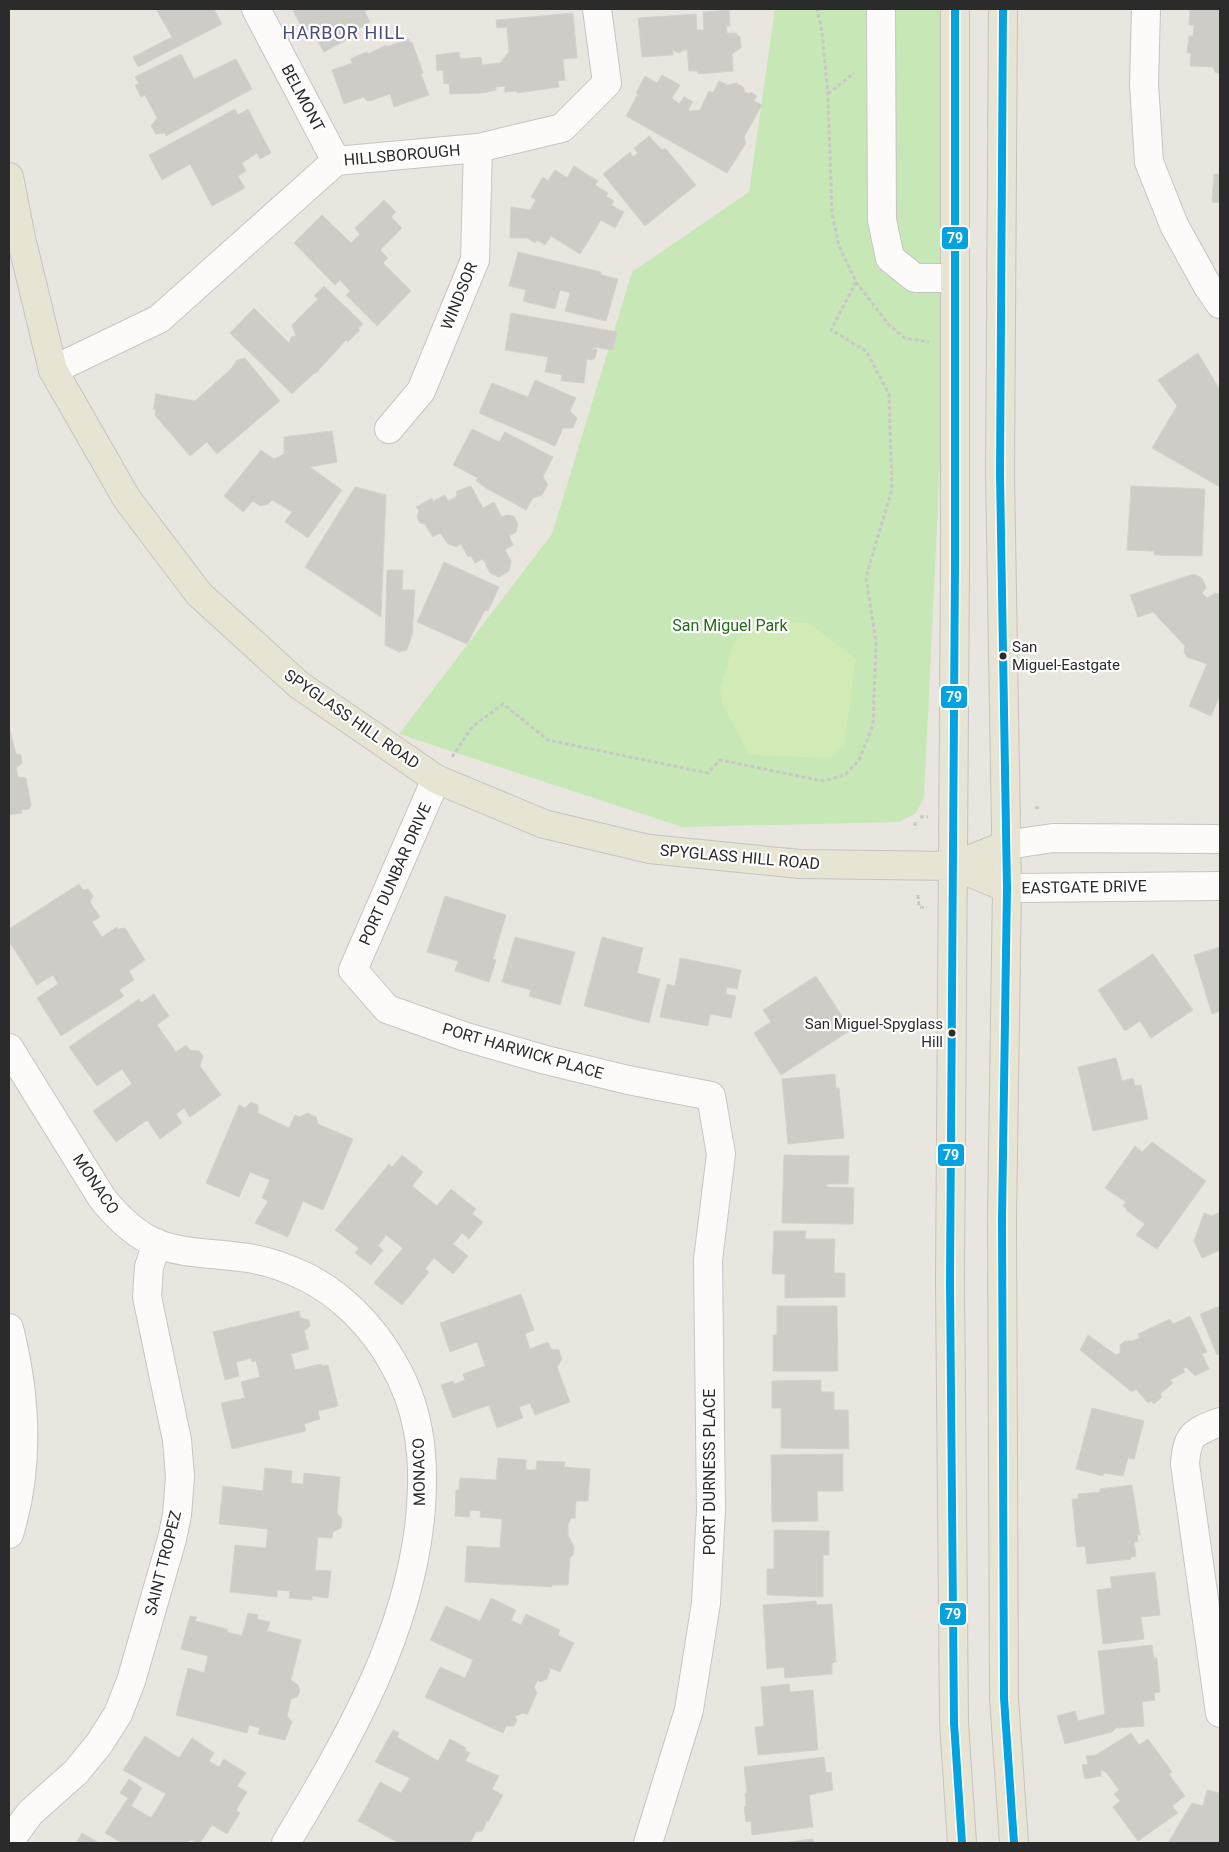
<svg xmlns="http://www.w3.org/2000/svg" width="1229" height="1852" font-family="Roboto,sans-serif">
	<rect width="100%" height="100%" fill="#e9e6e0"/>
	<path fill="#c7e7b7" d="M775,9H948L947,319L924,798L916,813L899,822L682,827L399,734L552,534L632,272L749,192Z"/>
	<path fill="#d2eab5" d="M758,622L809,623L856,659L844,746L830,758L749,755L722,704L720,688L734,642Z"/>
	<path fill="#ceccc7" stroke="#d4d2cc" d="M156,9H214L222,24L138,67L133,57L172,37Z
		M292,9H368L365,12L370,22L357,30L359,33L324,52L314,35L308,38Z
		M1190,9H1220V74L1215,72L1213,67L1190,66L1191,53H1187L1189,36H1193L1194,25H1189Z
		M729,10L730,26H726L727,33H735L740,37L741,48L732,54L733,71L698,74L697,71H689L687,49L678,53L673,50V55L642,57L638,18L696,14L697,30H704L703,12Z
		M573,13L577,58L563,59L565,80L558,81L559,87L517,93V91L505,92V86L496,87V90L483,93L450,94L449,83L444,84L443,70L437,71L436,55L459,52L460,59L481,57L482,65L500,63L509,52L507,27L497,28L496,20Z
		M409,39L410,42H412L423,73L421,74L429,95L394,107L390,94L370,101L366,100L364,97L344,104L332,70L352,63L351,59L354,57L367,52L368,54L386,45V47Z
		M181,54L194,79L236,59L252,89L166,136L165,133L156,134L151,126L157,118L145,95L141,97L135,85L139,84L135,77Z
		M662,75L680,85L672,98L679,104L684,97L693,102L688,110L690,111L700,110L709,91L713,93L719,81L728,85L736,83L743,87L745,92L749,94L751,92L757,96L754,101L762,105L744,137L746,143L727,173L626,116L638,94L636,93L645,76L657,83Z
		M235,109L238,115L248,109L271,153L260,159L257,153L242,163L246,171L238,176L245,188L212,206L190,164L162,180L149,155Z
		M649,136L662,150L665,148L696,185L645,226L603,174L630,152L633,157L638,153L634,148Z
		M574,166L598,181L595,185L608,193L606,196L614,201L611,205L624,212L615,228L601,220L580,254L551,236L545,245L537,240L535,243L527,238H510L511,207L530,210L536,200L531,197L543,177L548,181L555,170L567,178Z
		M1214,174H1220V203L1212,202Z
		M384,200L396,212L391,217L402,228L380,250L388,258L383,263L411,291L377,326L346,295L350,291L340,280L335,285L294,243L322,215L351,243L360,234L355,228Z
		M518,252L601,272V275L618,279L606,321L565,311L570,293L560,290L555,309L523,301L526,290L509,286Z
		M324,286L363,324L358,328L360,330L348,342L346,340L315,374L314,373L292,394L230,333L254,308L289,343L291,337L296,336L292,325L318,299L314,296Z
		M511,313L617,332L613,350L593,347L597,350L595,358L592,360L587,359L584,383L561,381L562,375L545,372L548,357L505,350Z
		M1198,353L1220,390V487L1152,448L1177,406L1158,380Z
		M245,358L280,401L217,454L207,442L190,456L155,415L156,408L153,410L156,394L195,401L231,369L237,360Z
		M535,380L576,398L570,411L577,418L573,428H563L555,446L479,413L492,383L528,397Z
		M472,429L499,442L505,432L553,457L543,477L548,485L542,495L533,498L526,510L486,488L476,481L478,478L453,465Z
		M332,431L337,462L310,467L342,490L308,538L285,522L292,512L272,500L268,504L260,506L253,501L243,512L224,496L261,450L274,459L284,454V437Z
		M471,486L483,508L494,502L502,517L507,515L514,516L518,525L516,532L509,536L513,545L505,550L511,561L509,571L499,577L490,573L483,559L475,563L471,556L468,557L461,544L456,547L448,544L440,533L433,537L425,524L420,523L417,517L419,511L416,507L432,498L433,501L445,495L448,501L456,497L457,491Z
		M1131,486L1205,489L1202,556L1154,555V551L1127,550Z
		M355,487L386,495L381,617L305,567Z
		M444,562L499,587L488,611L485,610L467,644L417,622Z
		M387,570H403L402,590H415L412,635L407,650L399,652L385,645Z
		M1194,574L1202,578L1206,588L1202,593L1207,598L1215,593L1220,594V695L1211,716L1189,706L1207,664L1187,657L1184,652L1185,646L1153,612L1138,617L1130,595Z
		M9,727L16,754L21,755L22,763L16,768L18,777L26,778L31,805L29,809L21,810L22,813L9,815Z
		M79,884L83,890L88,889L93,896L90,902L100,917L92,922L102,937L117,927L118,929L125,928L145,960L129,971L134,980L119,990L124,996L61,1036L37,998L58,984L53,975L37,985L9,941V929Z
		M445,896L506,915L493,959L496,960L489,982L455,971L458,961L427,952Z
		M515,937L575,952L560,1005L529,996L531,990L502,982Z
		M602,937L643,948L637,973L660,979L649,1023L584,1006Z
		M1220,947V1011L1212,1014L1194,955Z
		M1153,954L1193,1010L1151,1038L1140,1021L1125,1031L1098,990Z
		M680,958L741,970L737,989L727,987L726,994L736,996L731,1018L710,1014L708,1026L660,1017L667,984L675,986Z
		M816,976L851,1030L781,1075L754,1033L771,1022L763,1010Z
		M154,994L169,1016L157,1025L176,1052L186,1045L190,1050L199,1051L203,1056L200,1066L221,1095L190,1117L184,1108L176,1114L182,1123L160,1139L147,1120L116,1142L93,1111L132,1084L122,1069L97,1086L69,1047L139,999L141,1003Z
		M1116,1058L1122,1081L1133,1078L1135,1086L1141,1085L1148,1119L1093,1131L1078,1067Z
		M835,1074L836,1088H839L844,1138L788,1144L782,1079Z
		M251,1102L258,1105V1113L289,1128L295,1115L300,1117L307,1113L316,1117L318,1124L353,1139L323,1210L303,1201L288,1237L255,1223L268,1201L262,1198L270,1180L250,1172L239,1197L206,1183L239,1105L245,1108Z
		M1152,1142L1206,1181L1157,1249L1136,1235L1145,1224L1126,1210L1127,1209L1123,1206L1126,1202L1105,1188L1135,1146L1142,1152Z
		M402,1155L423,1172L412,1186L437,1206L451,1189L476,1209L472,1214L483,1222L469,1239L462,1233L453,1244L468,1256L453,1274L434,1258L425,1269L429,1272L402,1305L374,1283L403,1248L386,1235L378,1246L383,1250L371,1265L355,1253L359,1248L335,1230L389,1164L392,1167Z
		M784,1155L849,1156L848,1184H827V1187L854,1188L853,1224L782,1223Z
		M1220,1212V1250L1202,1258L1194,1241L1204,1213L1212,1216Z
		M774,1231H806L805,1239H835L834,1273H845V1297L785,1298V1274H772Z
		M521,1294L534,1330L525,1334L530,1349L548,1342L551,1349L559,1350L562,1359L557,1367L570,1402L535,1415L530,1403L519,1407L523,1418L497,1428L489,1405L453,1418L441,1385L453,1381L454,1384L465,1380L463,1374L485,1366L477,1342L450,1352L440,1323Z
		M777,1306H837L838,1371H773V1335H777Z
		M1220,1306V1353L1217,1355L1200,1314Z
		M299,1311L301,1318L309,1320L310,1326L304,1331L309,1349L291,1354L295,1370L321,1364L322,1366L328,1365L338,1406L318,1411L320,1419L304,1424L306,1431L232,1449L221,1403L245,1398L241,1382L260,1377L256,1361L252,1362L251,1358L236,1362L239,1376L225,1380L213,1332Z
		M1190,1316L1207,1352L1202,1354L1209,1369L1195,1376L1186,1367L1183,1369L1185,1372L1170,1380L1173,1383L1160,1394L1162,1397L1154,1404L1151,1401L1148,1403L1136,1389L1132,1392L1080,1350L1088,1335L1116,1355L1120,1353V1345L1125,1341H1132L1140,1338L1138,1334L1170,1319L1173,1324Z
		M821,1380V1392H834V1410H848L849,1449L781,1448V1408H772V1381Z
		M1092,1408L1144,1421L1134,1459L1128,1458L1123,1476L1104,1473L1103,1476L1076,1469Z
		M843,1454V1491H817L818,1521L772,1522L771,1455Z
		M498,1458L526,1460V1470H536L537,1461L565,1462L564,1467L590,1469L588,1501H576L575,1519L571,1518L568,1525V1535L574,1547L573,1555L570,1558L568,1585H552V1587L465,1582L467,1546L500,1548L502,1519L480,1517L481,1511L470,1510L469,1517L455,1516L456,1490H459L460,1478L496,1480Z
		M265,1468L292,1471L291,1483L303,1484L304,1473L340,1477L337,1513L342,1519L341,1528L333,1532L332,1538L318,1537L315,1570L331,1571L328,1598L312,1596V1600L289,1598L290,1591L277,1590V1597L230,1592L235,1545L266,1548L268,1529L219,1524L223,1486L263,1491Z
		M1132,1485L1140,1535H1137L1138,1542H1134L1136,1556L1131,1557V1559L1087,1564L1085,1546L1077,1547L1072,1499H1078V1494L1100,1492V1489Z
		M774,1530L829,1531V1555H823V1597L767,1595V1569H774Z
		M1155,1572L1160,1615L1141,1617L1144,1639L1103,1644L1097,1590L1112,1588L1110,1577Z
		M491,1598L516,1610L511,1620L521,1625L526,1614L560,1630L558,1635L574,1643L560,1672L548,1667L550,1670L547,1679L540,1682L538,1680L534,1687L537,1693L527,1715L524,1713L515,1716L517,1720L514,1726H506L503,1733L425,1697L440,1667L465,1678L473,1660L430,1640L446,1606L480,1621Z
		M816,1601L817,1605L832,1604L836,1662L832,1663V1674L785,1678L784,1667L767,1669L763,1605Z
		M248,1613L258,1615L257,1619L270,1622L267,1631L301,1640L291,1680L298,1685L300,1691L297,1697L291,1699L287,1716L292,1722L285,1740L258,1734L260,1728L249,1725L247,1733L176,1715L188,1668L204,1673L208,1656L181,1649L190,1616L197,1617L195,1621L227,1629V1632L242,1636Z
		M1152,1645L1154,1658H1157L1160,1692L1154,1693L1155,1700L1142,1702L1144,1726L1116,1728L1112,1732L1065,1744L1057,1716L1075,1711L1078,1721L1105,1714L1098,1651Z
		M789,1684L790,1692L813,1690L818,1750L758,1755L755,1727L764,1726L761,1687Z
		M393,1730L399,1733L397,1737L438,1761L450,1739L466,1748L465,1750L470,1753L465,1761L499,1776L492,1789L503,1795L488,1822L485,1820L486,1824L482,1831L476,1832L470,1843H399L358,1821L380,1782L401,1793L410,1778L375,1762Z
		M1131,1733L1139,1745L1148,1739L1172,1772L1169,1774L1185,1796L1172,1806L1178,1813L1138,1841L1113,1807L1120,1801L1114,1794L1119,1790L1106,1772L1101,1770V1776L1085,1779L1082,1765L1088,1764L1086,1756L1096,1755Z
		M145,1736L179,1758L192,1738L214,1753L209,1761L219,1767L224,1759L246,1773L237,1786L247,1792L236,1810L240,1813L227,1834L212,1825L200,1843L190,1840L188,1843H122L105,1833L128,1798L120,1793L129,1779L142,1788L131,1806L151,1818L166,1794L123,1770Z
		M824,1757L826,1773L831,1772L833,1790L809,1795L813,1827L752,1835L751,1821L746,1822L744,1807L746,1806L745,1793H747L744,1767Z
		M1207,1790L1220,1793V1843H1168L1192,1803L1203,1806Z
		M82,1833L99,1843H76Z
		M813,1839L814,1843H782Z"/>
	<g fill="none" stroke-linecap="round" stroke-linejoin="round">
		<g stroke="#c6c5c6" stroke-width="30">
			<path id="minor" d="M256,9L336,161
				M881,9L882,220L890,258L915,278H955
				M1146,9L1144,84L1149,162L1174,225L1207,285L1220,304
				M53,370L159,319L336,161L478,148L562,128L607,83L597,9
				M389,429L421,391L475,260L478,148
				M436,779L353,970L387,1009L466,1037L546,1060L628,1080L711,1096L721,1154L708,1260L711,1510L706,1603L689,1710L648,1843
				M1006,845L1053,838L1220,839
				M1007,888L1220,886
				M9,1048L102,1198C117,1217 135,1235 158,1244C184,1254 212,1253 240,1257C262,1259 285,1267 306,1277C342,1295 372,1326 392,1361C419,1406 425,1455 421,1507C412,1631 348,1739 286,1843
				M9,1328C26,1396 30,1467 9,1534
				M1220,1422C1194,1432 1187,1434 1185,1464L1220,1713
				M9,1842L30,1813L76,1772L99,1744L118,1714L131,1681L172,1539L177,1515L180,1477L177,1440L147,1297L149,1267L157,1243"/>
		</g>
		<g stroke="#c5c4c1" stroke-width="30">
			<path id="major" d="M955,9V565L950,1282L954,1723L962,1843
				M1003,9L1000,474L1007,888L1002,1219L1004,1698L1014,1843
				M9,177L21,238L53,370L127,499L199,594L299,685L436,779L544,824L649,849L800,864L954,866L1007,888
				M954,866L1006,845"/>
		</g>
		<path stroke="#c8c8c7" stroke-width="3" stroke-dasharray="4 2.5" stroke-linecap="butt" d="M828,94L854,73
			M856,282L889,325L905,338L929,342
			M452,757L473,726L503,704L548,740L708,773L720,760L823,781L845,775L859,760L873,725L876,643L866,577L892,489L889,394L866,351L831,330L856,282L839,246L832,214L828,95L822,32L817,9
			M1035,808L1041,807
			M920,817H928
			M915,822V829
			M918,895L919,907L927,908"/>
		<use href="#minor" stroke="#fcfbfa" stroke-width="28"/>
		<use href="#major" stroke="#e7e4d3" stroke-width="28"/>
		<g stroke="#fff" stroke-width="11">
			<path id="bus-1" d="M955,9V565L950,1282L954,1723L962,1843
				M1003,9L1000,474L1007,888L1002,1219L1004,1698L1014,1843"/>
		</g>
		<use href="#bus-1" stroke="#04a2de" stroke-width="8"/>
	</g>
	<g fill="#2b2b2b" stroke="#fff" stroke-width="2">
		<circle cx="1003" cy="656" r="4.5"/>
		<circle cx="952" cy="1033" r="4.5"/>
	</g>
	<g text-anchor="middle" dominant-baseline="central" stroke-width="4.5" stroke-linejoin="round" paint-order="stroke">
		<g font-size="15" fill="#2b2b2b" stroke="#fff" text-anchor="start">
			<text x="1012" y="647">San<tspan x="1012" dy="18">Miguel-Eastgate</tspan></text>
			<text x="943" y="1024" text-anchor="end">San Miguel-Spyglass<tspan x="943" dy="18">Hill</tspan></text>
		</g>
		<g font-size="16" fill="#2b2b2b" stroke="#fff">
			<text transform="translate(303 98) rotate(62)">BELMONT</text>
			<text transform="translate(402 155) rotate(-5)">HILLSBOROUGH</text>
			<text transform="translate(459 296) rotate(-68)">WINDSOR</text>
			<text transform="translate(352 719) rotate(35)">SPYGLASS HILL ROAD</text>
			<text transform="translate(740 857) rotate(5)">SPYGLASS HILL ROAD</text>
			<text transform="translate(395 874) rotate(-66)">PORT DUNBAR DRIVE</text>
			<text transform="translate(1084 887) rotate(-1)">EASTGATE DRIVE</text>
			<text transform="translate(523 1051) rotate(16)">PORT HARWICK PLACE</text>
			<text transform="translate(96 1184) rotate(56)">MONACO</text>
			<text transform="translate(419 1472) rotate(-91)">MONACO</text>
			<text transform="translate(709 1472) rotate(-90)">PORT DURNESS PLACE</text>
			<text transform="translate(163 1563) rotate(-76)">SAINT TROPEZ</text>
		</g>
		<g font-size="16" fill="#226c17" stroke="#fff">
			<text x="730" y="625">San Miguel Park</text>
		</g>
		<g font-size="18" letter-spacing="1" fill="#494e7e" stroke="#fff">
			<text x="344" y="32">HARBOR HILL</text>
		</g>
	</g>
	<g stroke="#fff" stroke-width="2">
		<rect x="941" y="226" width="28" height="24" rx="5" fill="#04a2de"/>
		<rect x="940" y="685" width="28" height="24" rx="5" fill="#04a2de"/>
		<rect x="937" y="1143" width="28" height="24" rx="5" fill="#04a2de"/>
		<rect x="939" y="1602" width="28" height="24" rx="5" fill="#04a2de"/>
	</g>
	<g font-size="14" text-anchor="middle" font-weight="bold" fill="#fff">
		<text x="955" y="243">79</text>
		<text x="954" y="702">79</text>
		<text x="951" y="1160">79</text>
		<text x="953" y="1619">79</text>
	</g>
	<rect width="1229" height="1852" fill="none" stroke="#2b2b2b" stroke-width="20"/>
</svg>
